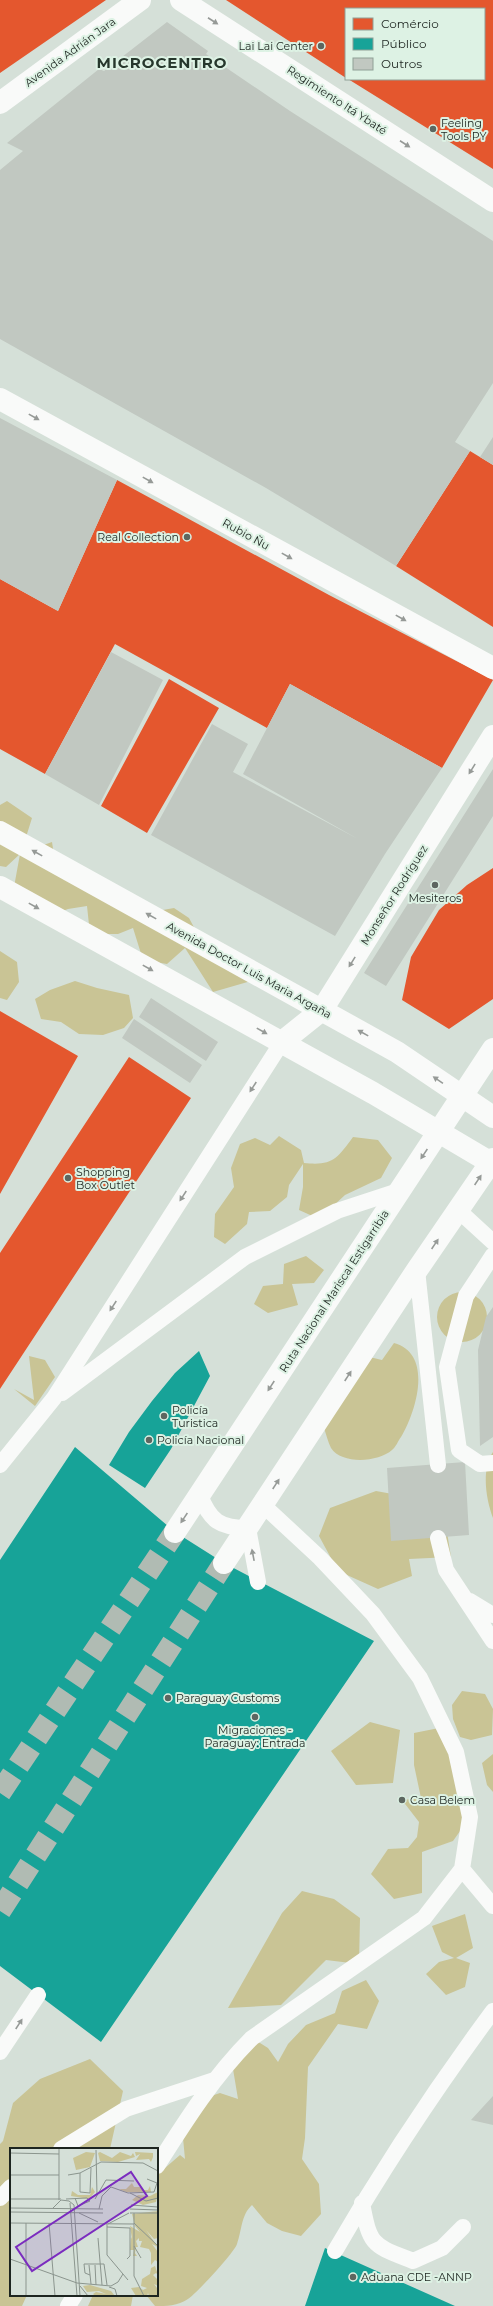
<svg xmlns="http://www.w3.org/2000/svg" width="493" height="2306" font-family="Montserrat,sans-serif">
	<rect width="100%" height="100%" fill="#d5e0d8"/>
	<path fill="#c9c495" d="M7,801L32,818L21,853L52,842L56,868L146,913L174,908L189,918L197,933L251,981L213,992L185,948L167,964L143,960L133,928L118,934H90L87,906L68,909L39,920L14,887L20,854L6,867L0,866V805Z
		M0,951L17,962L19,982L7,1000L0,998Z
		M75,981L97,988L129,995L133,1018L124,1028L103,1035L79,1034L61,1022L41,1019L35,999L50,990Z
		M279,1136L301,1150L304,1163C332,1166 337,1159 353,1137L378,1140L392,1158L381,1178L345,1195L319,1219L299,1210L303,1187V1164L289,1185L287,1197L270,1211L249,1212L247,1224L225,1244L214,1237L215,1214L234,1187L231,1168L240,1144L255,1138L270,1145Z
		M306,1256L324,1270L314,1283L292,1284L298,1305L268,1313L254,1304L263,1286L283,1284L284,1264Z
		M437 1317a25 25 0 1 1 50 0a25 25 0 1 1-50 0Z
		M394,1343C434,1354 416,1412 401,1437C398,1441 396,1447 392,1450C379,1462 342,1465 331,1448C328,1442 326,1434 324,1428L361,1355L382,1360Z
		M29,1356L45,1360L55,1377L35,1406L14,1389L34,1400Z
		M493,1452V1518C486,1499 481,1470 493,1452Z
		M376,1491L398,1495L446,1526L451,1557L409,1559L412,1576L378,1589L338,1571L319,1536L330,1508Z
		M462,1691L485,1694L493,1709L492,1735L471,1740L460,1737L453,1719L452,1705Z
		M370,1722L400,1730L393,1783L356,1785L331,1751Z
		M444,1727L470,1817L453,1841L422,1852V1893L394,1899L371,1874L388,1849L408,1848L417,1837L419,1822L402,1800L421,1798L414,1765V1733Z
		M493,1754V1792L487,1785L482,1763Z
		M302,1891L334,1899L360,1918L359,1964L326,1960L281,2005L228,2008L282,1913Z
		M465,1914L473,1948L456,1958L470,1963L465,1987L446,1995L426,1974L439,1962L454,1958L442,1952L432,1926Z
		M366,1980L379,2001L367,2029L338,2024L308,2067L305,2138L302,2159L319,2184L321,2214L301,2236L282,2231L267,2223L252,2205C241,2215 242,2230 237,2244C234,2253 196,2294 188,2299C178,2306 166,2306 155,2306L146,2295H157V2175L180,2155L185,2159L183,2138L199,2100L220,2093L238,2099L232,2063L252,2038L268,2048L278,2062L288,2044L306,2025L335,2013L342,1991Z
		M90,2059L123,2091L110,2149H11V2295H27L22,2306H0V2144L3,2141L13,2103L40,2079Z
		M93,2295H133L131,2306H88Z"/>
	<path fill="#e4572e" d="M0,0H106L0,73Z
		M226,0H493V169L348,79H484V9H346V78Z
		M470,451L493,465V627L396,566Z
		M117,480L329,595L493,680L442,768L290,684L267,728L115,644L45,774L0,749V579L58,611Z
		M169,679L219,708L147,833L101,806Z
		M493,868V999L449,1029L402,1000L411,957L439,910L467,885Z
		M0,1011L78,1056L0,1194Z
		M129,1057L191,1098L0,1389V1253Z"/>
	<path fill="#17a398" d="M199,1351L210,1376L171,1449L145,1488L109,1465L129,1432L152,1401L175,1373Z
		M75,1447L175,1532L224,1563L374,1641L101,2042L0,1966V1560Z
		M325,2248L455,2306H305Z"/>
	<path fill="#c1c8c1" d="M167,22L208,51L206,54L290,111L493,241V383L455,442L470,451L396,566L266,488L0,339V170L23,151L7,143L99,69L104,71Z
		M0,418L117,480L58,611L0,579Z
		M493,437V465L480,457Z
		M111,652L163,680L99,805L45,774Z
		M290,684L442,768L385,854L335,936L151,835L212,724L248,744L233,772L358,839L243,774Z
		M493,769V816L386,986L364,973Z
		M151,998L218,1042L206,1061L139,1017Z
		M134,1019L202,1065L190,1083L122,1038Z
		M493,1307V1437L480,1446L478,1350L486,1317Z
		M465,1462L469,1535L391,1541L387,1468Z
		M493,2096V2125L471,2120Z"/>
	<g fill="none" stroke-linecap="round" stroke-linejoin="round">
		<path stroke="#b0bbb3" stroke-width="22" stroke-dasharray="22 11" stroke-linecap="butt" d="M0,1793L175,1532
			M0,1911L224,1563"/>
		<path stroke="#f9faf9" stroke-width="16" d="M458,1210L493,1242
			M493,1255L466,1296L447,1367L459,1450L480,1464L493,1463
			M417,1270L438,1465
			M62,1393L245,1257L337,1211L401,1190
			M0,1465L54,1398L282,1042
			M200,1495C210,1521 220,1528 248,1528L258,1582
			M438,1538L446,1570L493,1641
			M470,1601L493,1615
			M462,1869L493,1906
			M0,2052L38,1995
			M61,2149L126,2109L214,2080
			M157,2166C186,2120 214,2076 252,2038L424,1918L462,1869L470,1817L456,1752L420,1678L373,1614L320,1558L263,1505
			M0,2198L11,2187
			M362,2203C370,2247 373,2245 413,2261L442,2248L463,2227
			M335,2251C383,2168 436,2088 493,2011
			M68,2306L75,2295"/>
		<path stroke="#f9faf9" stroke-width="22" d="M181,0L493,201
			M0,103L140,0
			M0,399L493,668
			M282,1042L322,1010L493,736"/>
		<path stroke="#f9faf9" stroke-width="22" d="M0,832L397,1052L493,1117
			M0,887L373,1093L493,1164"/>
		<path stroke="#f9faf9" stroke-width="22" d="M175,1532L493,1049
			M224,1563L417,1270L493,1159"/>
	</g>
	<defs><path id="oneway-solid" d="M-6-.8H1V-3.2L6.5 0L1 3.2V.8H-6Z"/></defs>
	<g fill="#969a97">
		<use href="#oneway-solid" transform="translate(213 21) rotate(33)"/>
		<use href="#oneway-solid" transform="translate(405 144) rotate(33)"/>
		<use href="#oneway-solid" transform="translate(34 417) rotate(29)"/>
		<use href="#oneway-solid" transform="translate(148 480) rotate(29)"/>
		<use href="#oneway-solid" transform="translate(287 556) rotate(29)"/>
		<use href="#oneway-solid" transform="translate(401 618) rotate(29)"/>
		<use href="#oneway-solid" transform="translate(472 769) rotate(122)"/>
		<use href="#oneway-solid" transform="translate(37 853) rotate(-151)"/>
		<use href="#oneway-solid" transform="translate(34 906) rotate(29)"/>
		<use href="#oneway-solid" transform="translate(151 916) rotate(-151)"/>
		<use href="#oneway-solid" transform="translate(352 962) rotate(122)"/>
		<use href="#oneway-solid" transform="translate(148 968) rotate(29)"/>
		<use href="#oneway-solid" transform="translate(262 1031) rotate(29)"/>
		<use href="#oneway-solid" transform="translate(363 1033) rotate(-151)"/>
		<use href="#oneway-solid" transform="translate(438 1080) rotate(-146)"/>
		<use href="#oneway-solid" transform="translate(253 1087) rotate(123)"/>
		<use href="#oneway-solid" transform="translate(424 1154) rotate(124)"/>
		<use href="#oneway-solid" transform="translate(478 1180) rotate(-56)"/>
		<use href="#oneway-solid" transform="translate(183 1196) rotate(123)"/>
		<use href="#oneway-solid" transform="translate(435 1244) rotate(-56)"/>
		<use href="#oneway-solid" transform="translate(113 1306) rotate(123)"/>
		<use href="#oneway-solid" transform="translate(348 1376) rotate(-57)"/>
		<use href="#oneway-solid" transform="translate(271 1386) rotate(123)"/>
		<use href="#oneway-solid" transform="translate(276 1484) rotate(-57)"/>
		<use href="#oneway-solid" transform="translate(184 1518) rotate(124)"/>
		<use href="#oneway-solid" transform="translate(253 1555) rotate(-101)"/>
		<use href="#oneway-solid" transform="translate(19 2024) rotate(-57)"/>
	</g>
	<g fill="#5d6660" stroke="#ddf2e4" stroke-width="1.5">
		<circle cx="321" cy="46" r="4"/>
		<circle cx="433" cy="129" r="4"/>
		<circle cx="187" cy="537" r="4"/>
		<circle cx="435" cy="885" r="4"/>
		<circle cx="68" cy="1178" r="4"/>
		<circle cx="164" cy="1416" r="4"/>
		<circle cx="149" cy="1440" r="4"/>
		<circle cx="168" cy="1698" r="4"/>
		<circle cx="255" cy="1717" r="4"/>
		<circle cx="402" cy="1800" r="4"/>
		<circle cx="353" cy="2277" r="4"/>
	</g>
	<g text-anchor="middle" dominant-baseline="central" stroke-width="4" stroke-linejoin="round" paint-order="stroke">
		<g font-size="11" fill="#1d2520" stroke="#ddf2e4" text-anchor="start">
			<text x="313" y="46" text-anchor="end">Lai Lai Center</text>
			<text x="441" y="123">Feeling<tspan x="441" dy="13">Tools PY</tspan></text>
			<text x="179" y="537" text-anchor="end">Real Collection</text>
			<text x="435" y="898" text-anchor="middle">Mesiteros</text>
			<text x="76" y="1172">Shopping<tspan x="76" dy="13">Box Outlet</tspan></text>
			<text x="172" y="1410">Policía<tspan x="172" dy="13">Turistica</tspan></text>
			<text x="157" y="1440">Policía Nacional</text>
			<text x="176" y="1698">Paraguay Customs</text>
			<text x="255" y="1730" text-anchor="middle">Migraciones -<tspan x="255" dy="13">Paraguay: Entrada</tspan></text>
			<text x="410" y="1800">Casa Belem</text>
			<text x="361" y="2277">Aduana CDE -ANNP</text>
		</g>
		<g font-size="11" fill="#1d2520" stroke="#ddf2e4">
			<text transform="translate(70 52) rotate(-36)">Avenida Adrián Jara</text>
			<text transform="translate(337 100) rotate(33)">Regimiento Itá Ybaté</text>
			<text transform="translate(246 534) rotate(29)">Rubio Ñu</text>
			<text transform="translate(394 895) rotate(-58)">Monseñor Rodríguez</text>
			<text transform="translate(249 970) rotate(29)">Avenida Doctor Luis Maria Argaña</text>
			<text transform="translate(334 1291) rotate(-57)">Ruta Nacional Mariscal Estigarribia</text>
		</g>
		<g font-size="15" font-weight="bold" letter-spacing="1" fill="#26372c" stroke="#ddf2e4">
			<text x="162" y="62">MICROCENTRO</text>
		</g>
	</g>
	<g transform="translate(10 2148)">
		<rect width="148" height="148" fill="#d5e0d8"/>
		<path d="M76,4L85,5L80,19L66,22L63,10ZM90,4L102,10L110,4L121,8L123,5L125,9L108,14L90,13L88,5ZM125,4L143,5V9L141,14L139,11L126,12L130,6L126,8ZM122,35L124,39H131L133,42H138L140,38L141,44H116L109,41H116ZM82,39L85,44L79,51L61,48L62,43L68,47H80ZM148,44L146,54L133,57L122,52L128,47L140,48ZM148,63V90L144,91L136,82L148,99L142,96L148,104V101V114L145,112L141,117V105L139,101L130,99L132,93H129V90L126,93L128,99H126L125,105L127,108H123L124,102H120L121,89L122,91L120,78L130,84L125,78L122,66ZM145,118L148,127L146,125L143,127L148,132V138L144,136L147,140L148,148H139L138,145L137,148H126L121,140L129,139L133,142L137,140L131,138L132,131L140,126L141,120ZM80,137L101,143L105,148H85L83,146L86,144L96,146L89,143L77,144L73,138Z" fill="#c9c495"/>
		<path fill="none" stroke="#8b958e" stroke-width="1" d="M60,0H87M86,2L87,47M0,5L49,6M70,25V44L80,45L81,20M0,27H49M58,27L70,25L91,14L133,15L148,23M120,45L136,53L148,50M0,51H51M56,51L77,50L80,53L68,58L65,50M85,51L96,32L124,33M49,52V0M60,55L67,148M121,57L148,59M0,60L93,61M43,60L51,52L59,53L64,57L70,148M89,61L92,48L101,39L118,45L144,44L147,35L137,31M120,61L148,62M0,64L93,65M69,65L88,74M120,65H148M124,65V128L134,148M0,75L124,76M39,75L45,148M124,75L148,98M97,76V107L118,132M98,76L119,65M97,79L120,80V108L117,111M88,90L92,137M124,98L131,110M0,111L67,135L101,138L108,134L113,126M79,117L81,136M85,117L86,137M80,127L75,125L74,116H94L97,137M70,138L78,148M99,139L105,141L107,148M16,148V75"/>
		<path fill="#7b2cbf" fill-opacity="0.15" stroke="#7b2cbf" stroke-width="2" d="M121,24L137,48L22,123L6,99Z"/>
		<rect width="148" height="148" fill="none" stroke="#1d2520" stroke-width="2"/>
	</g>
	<rect x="345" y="8" width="140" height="72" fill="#ddf2e4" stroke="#90a096"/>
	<rect x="353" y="18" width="20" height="12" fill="#e4572e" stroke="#90a096"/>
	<text x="381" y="28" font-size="12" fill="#1d2520">Comércio</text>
	<rect x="353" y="38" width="20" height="12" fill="#17a398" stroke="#90a096"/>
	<text x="381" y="48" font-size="12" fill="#1d2520">Público</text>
	<rect x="353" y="58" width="20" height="12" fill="#c1c8c1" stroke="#90a096"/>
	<text x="381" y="68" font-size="12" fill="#1d2520">Outros</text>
</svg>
